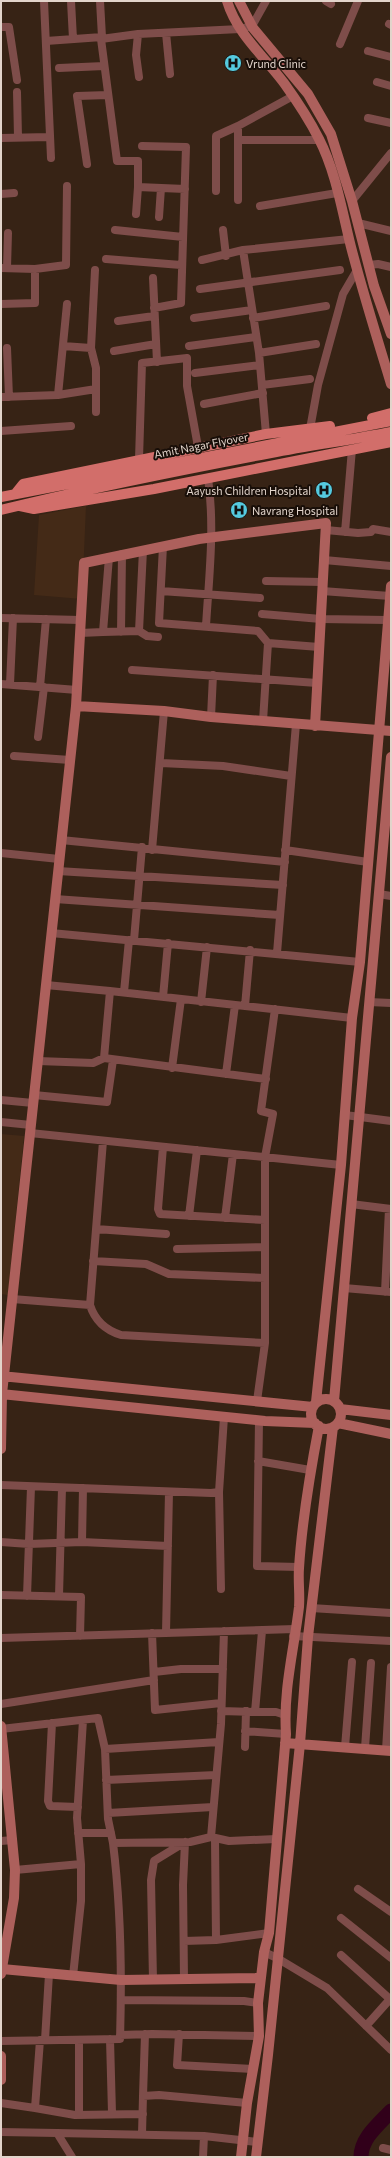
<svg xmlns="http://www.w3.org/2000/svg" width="392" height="2158" font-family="Commissioner,sans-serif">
	<rect width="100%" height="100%" fill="#372315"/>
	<path fill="#442a17" d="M86,506L82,599L34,595L39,515Z
		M1,1134L24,1136L8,1295L1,1294Z"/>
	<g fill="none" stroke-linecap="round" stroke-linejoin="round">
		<path stroke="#31001a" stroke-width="15" d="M361,2157C361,2138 379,2124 391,2111"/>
		<path stroke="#7e4d4a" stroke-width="8" d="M44,1L51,158
			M71,1L73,39
			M100,1L102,37
			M326,1L331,4
			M389,24L391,25
			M1,27H9L17,80
			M166,33L170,74
			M138,34L136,55L139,77
			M101,39L117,161H138V187
			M46,41L102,37L101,39L138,34L240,29L252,26L266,1
			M340,44L358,1
			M368,51L391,57
			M59,68L104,66
			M377,82L391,86
			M17,92L18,137
			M368,118L391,123
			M1,138L50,137
			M239,140H320
			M142,146L186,147L181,303L154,308
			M87,164L77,96L108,95
			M216,191V136L238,126L293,96
			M1,194L14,193
			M238,200V126
			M352,201L391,153
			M260,206L337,193
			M136,214L138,187L185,189
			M159,217L161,188
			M358,223L391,231
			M115,230L183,237
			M223,230L226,256
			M106,259L181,265
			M202,260L243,250
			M369,265L378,264L391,267
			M1,268L35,269L66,265L67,186
			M7,268L8,233
			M95,270L91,348L96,368V412
			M153,278L157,362
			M200,289L340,270
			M1,304L35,303V269
			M194,318L252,310
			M253,318L326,306
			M118,321L154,316
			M63,346L91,348
			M189,346L256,337
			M7,348L9,397
			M114,351L156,344
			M259,353L316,344
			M195,373L260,365
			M262,385L310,379
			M58,395L67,304
			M1,397L58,395L96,389
			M204,404L263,393
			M310,429L318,385L343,294L357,270
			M1,431L71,426
			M266,434L259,353L243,250L349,239
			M139,459L142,363L187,358V386L198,447
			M326,530L358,533L371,532L373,529L391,532
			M345,532L352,449
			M163,546L159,623L258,631L268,643
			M109,557L103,632L139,631L143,550
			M324,560L391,566
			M266,581L323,582
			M161,591L260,598
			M322,591L390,596
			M262,614L321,619L387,620
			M1,618L80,620
			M206,626C209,576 215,528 208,478
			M139,631L147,636L158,637
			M121,632L122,554
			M80,633L103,632
			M132,670L317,683
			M1,684L77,690
			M10,684L13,618
			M40,687L46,619
			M211,717L213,675
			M263,721L268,643L319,647
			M38,737L44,687
			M14,756L70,760
			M161,763L223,766L291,776
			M61,840L285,862
			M152,850L164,711
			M285,850L368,862
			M1,853L59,859
			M58,871L283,885
			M379,894L391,896
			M55,899L280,915
			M51,933L360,962
			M134,940L142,847
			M277,953L296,724
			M46,985L110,991L352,1018
			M124,992L129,940
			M163,997L168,943
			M201,1002L207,947
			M369,1002L391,1003
			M245,1006L250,950
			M104,1058L266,1079
			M38,1061L93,1063L104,1058L110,991
			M172,1068L181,999
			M226,1074L235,1005
			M34,1095L107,1102L113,1060
			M1,1100L33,1103
			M345,1115L391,1121
			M1,1122L31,1125
			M30,1133L341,1165
			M103,1141L90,1305C95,1321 105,1330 121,1335L265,1343
			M163,1147L158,1209L160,1214L265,1220
			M351,1204L391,1209
			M189,1216L197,1150
			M225,1218L233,1154
			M96,1229L166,1234
			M177,1249L265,1247
			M93,1261L146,1264L169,1274L265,1278
			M344,1288L391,1292
			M385,1292L389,1209
			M12,1299L90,1305
			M257,1401L265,1343V1157L273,1114L261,1111L275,1009
			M259,1420L257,1566L299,1567
			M258,1461L310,1470
			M1,1485L211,1493L219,1492L224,1417
			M83,1488L82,1542L168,1546
			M219,1492L221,1589
			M1,1542L29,1544L82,1542
			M1,1595L81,1597L80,1636
			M27,1596L31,1487
			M59,1596L62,1488
			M311,1608L391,1613
			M224,1631L221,1724L211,1837L229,1841L276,1839
			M152,1633L155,1710L221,1703
			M166,1633L169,1492
			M293,1636L391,1641
			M1,1638L295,1629
			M154,1672L181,1669H223
			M1,1704L154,1680
			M221,1711L255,1712L262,1631
			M255,1712H276L285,1715
			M52,1723L48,1801L50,1806L78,1807
			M1,1729L98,1718L105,1749L108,1819L113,1843L190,1842L211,1837
			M245,1731L286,1734
			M245,1747L246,1711
			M345,1747L352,1662
			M365,1748L371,1663
			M105,1749L219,1742
			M386,1750L391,1667
			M106,1780L216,1775
			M108,1813L213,1807
			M78,1833H111
			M215,1838L216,1940
			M1,1841L13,1840
			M15,1870L81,1864L77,1818L83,1720
			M358,1889L391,1912
			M341,1918L391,1958
			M184,1941L216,1940L269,1933
			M264,1952L277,1958L327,1988L391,2050
			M341,1955L391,2000
			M73,1976L81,1901V1864
			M153,1980L151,1880L154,1861L185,1842L183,1885L184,1980
			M121,2000L244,2001L258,2003
			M366,2026L391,1998
			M145,2034L143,2096L159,2095L247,2103
			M179,2034L177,2065L253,2069
			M120,2035L152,2034L259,2036
			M110,2039L112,2113
			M45,2040L49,1974
			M79,2040V2115
			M1,2041L120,2039C122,1974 121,1908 113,1843
			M1,2103L35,2108L40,2040
			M35,2108L75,2115L143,2114
			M1,2132L57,2133L72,2157
			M57,2133L204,2136L257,2142
			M142,2134L143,2096
			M383,2148L391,2150
			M203,2157L204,2136"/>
		<path stroke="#ad605c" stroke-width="10" d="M227,1C237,34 264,56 284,83C297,101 309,119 319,139C336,172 342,211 351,247C363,293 377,338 391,384
			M239,1L253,28L308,94L331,134L352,201L374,286L391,334
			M76,706L164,711L211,717L391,731
			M1,1376L313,1407
			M1,1394L265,1421L315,1423
			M311 1414a15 15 0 1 1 30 0a15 15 0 1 1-30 0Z
			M334,1401L391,757
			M316,1402L341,1165L352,1018L360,962L391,586
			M340,1409L391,1415
			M338,1423L391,1434
			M1,1449L2,1394L76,706L84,563L199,539L326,523L315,726
			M1,1726L15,1870L14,1898L1,1974
			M285,1743L391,1751
			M2,1969L121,1980L261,1978
			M1,2056V2080
			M241,2157L247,2103L259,2036L258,2003L264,1952L269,1933L286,1734C283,1691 294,1649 299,1607C300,1594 298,1581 299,1568C302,1521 310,1473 319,1426
			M256,2157L268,2055L300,1744L308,1637L333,1427"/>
		<path stroke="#d26e6a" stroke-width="10" d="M372,418L391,413
			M15,494L23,484L266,434L330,426
			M1,497L391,421
			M20,506L34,509L154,489L391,442
			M1,510C90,488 181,470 271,453C311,445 351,440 391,432"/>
	</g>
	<defs>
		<g id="hospital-disc" transform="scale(0.9)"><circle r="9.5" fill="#55cadf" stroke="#180e08"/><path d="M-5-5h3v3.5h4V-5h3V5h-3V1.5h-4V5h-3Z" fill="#111"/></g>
	</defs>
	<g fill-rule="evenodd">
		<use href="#hospital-disc" x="233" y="63"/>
		<use href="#hospital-disc" x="324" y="490"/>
		<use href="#hospital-disc" x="239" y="510"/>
	</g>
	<g text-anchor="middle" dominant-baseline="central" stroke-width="4" stroke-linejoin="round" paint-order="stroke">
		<g font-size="11" fill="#e2d4cb" stroke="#180e08" text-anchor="start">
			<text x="246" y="63">Vrund Clinic</text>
			<text x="311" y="490" text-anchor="end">Aayush Children Hospital</text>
			<text x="252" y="510">Navrang Hospital</text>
		</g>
		<g font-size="11" fill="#e2d4cb" stroke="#180e08">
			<text transform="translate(201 445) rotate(-11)">Amit Nagar Flyover</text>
		</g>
	</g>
	<rect width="392" height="2158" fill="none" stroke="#e2d4cb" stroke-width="4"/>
</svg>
